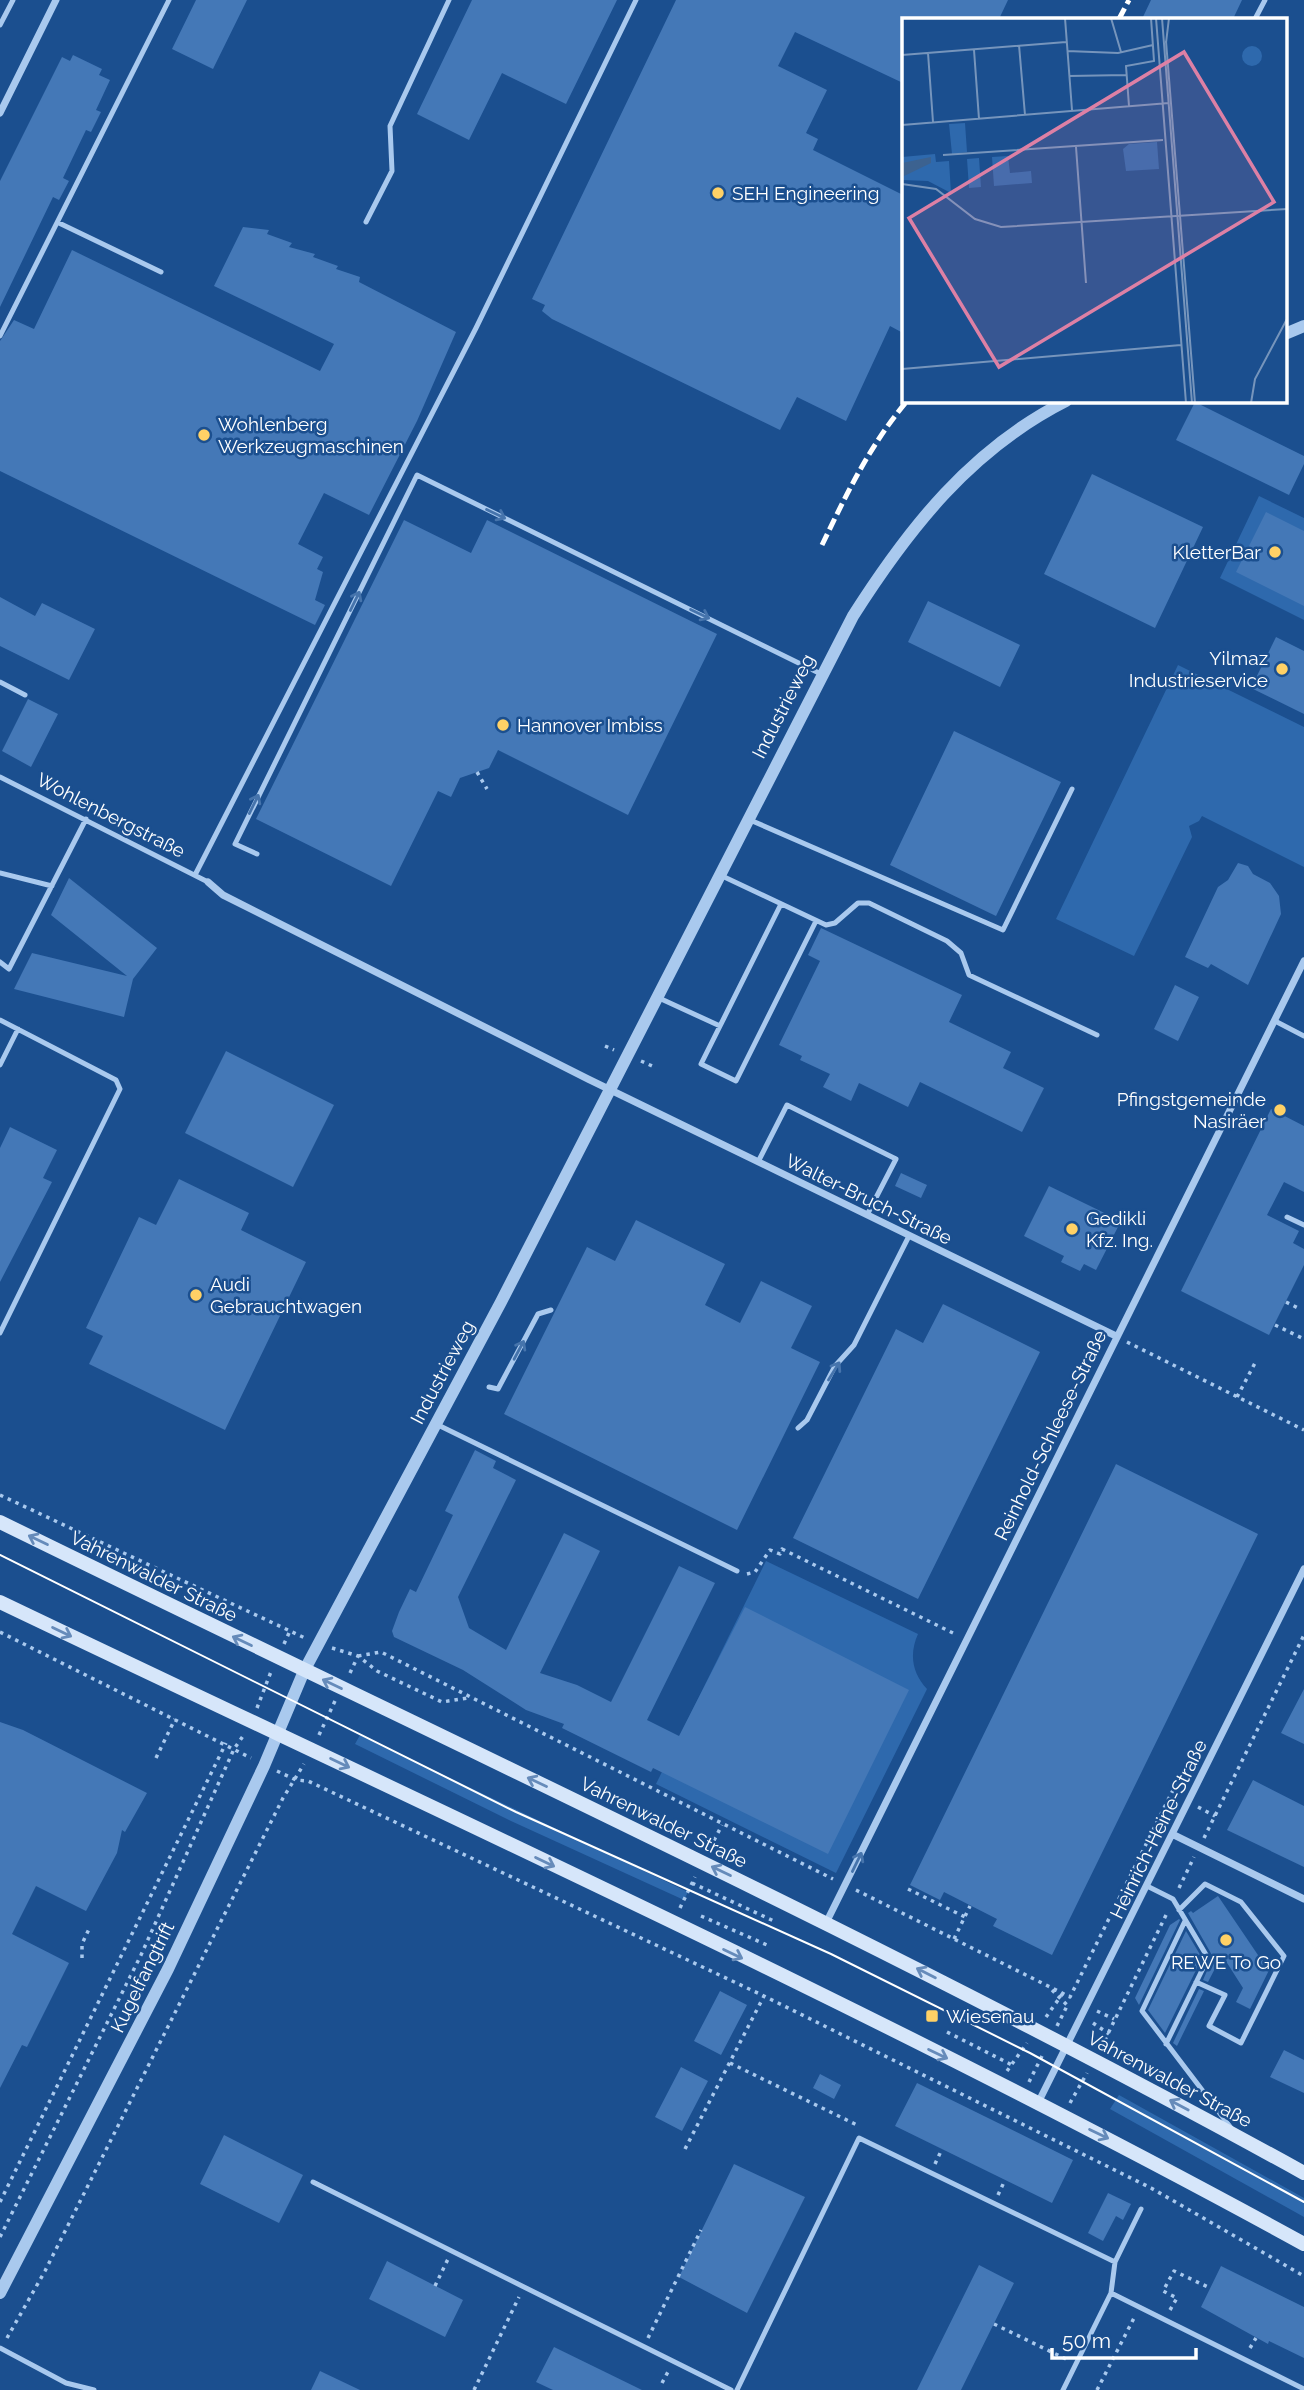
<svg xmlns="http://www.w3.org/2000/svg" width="1304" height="2390" font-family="Raleway,sans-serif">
	<rect width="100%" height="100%" fill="#1b4f8f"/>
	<path fill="#2e69ad" d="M1259,496L1304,518V620L1220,578Z
		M1178,665L1304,727V867L1202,816L1199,821L1189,826L1192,837L1134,956L1056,919Z
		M766,1561L918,1634C909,1654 912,1673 927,1689L836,1873L656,1784Z
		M360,1735L688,1892L684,1900L511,1821L355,1744Z
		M1119,2095L1304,2198V2217L1110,2109Z"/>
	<path fill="#4478b7" d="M196,0H247L213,69L172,49Z
		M472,0H617L566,104L502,73L469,140L417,114Z
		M676,0H1008L999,19H903V83L795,32L778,66L827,90L806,133L818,139L813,150L903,195V333L890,326L846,421L797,397L780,430L552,319L542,311L545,305L532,299Z
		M1151,0H1242L1233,19H1142Z
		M73,55L102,69L99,75L110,80L96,110L101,112L91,132L86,130L63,178L69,181L59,200L53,197L0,307V181L62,57L70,61Z
		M243,227L269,230L267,234L292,243L289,247L315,254L313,257L338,266L336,269L360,277L359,282L456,332L417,421L369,515L324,493L298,544L323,557L317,569L323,572L315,600L325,605L315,625L0,471V341L14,320L34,329L72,250L320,371L334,344L214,286Z
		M1195,402L1304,456V464L1289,495L1176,440Z
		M1092,474L1203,527L1155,628L1044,574Z
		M1266,512L1304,531V606L1236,572Z
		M404,520L471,553L487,520L717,634L628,815L498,750L489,768L460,778L451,797L438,791L391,886L256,819Z
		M0,597L35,616L42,603L95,629L69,680L0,646Z
		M928,601L1020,645L1000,687L908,642Z
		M1276,637L1304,651V714L1251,688Z
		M28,699L58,714L31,767L2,751Z
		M954,731L1061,782L996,916L890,865Z
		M1238,863L1248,866L1253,874L1270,883L1279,896L1281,914L1248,985L1211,964L1208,968L1185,957L1218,887L1228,880Z
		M69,878L157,948L133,979L124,1017L14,989L32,953L127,976L51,915Z
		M821,928L962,995L949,1022L1011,1052L1003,1068L1044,1088L1022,1132L920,1082L908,1107L859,1083L851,1101L823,1087L830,1074L800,1060L802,1056L779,1045L820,961L808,955Z
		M1175,985L1199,997L1178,1041L1154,1029Z
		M226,1051L334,1105L293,1187L185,1133Z
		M1271,1109L1304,1126V1192L1284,1182L1267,1215L1299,1231L1293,1243L1304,1249V1265L1269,1335L1181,1291Z
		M10,1127L57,1150L43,1178L52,1182L0,1282V1148Z
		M901,1173L927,1185L921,1198L895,1186Z
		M179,1179L249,1213L241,1230L306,1262L225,1430L89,1364L103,1336L86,1328L139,1217L156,1225Z
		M1049,1186L1121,1221L1096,1270L1084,1264L1080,1271L1061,1262L1064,1256L1024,1236Z
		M636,1220L725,1264L705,1305L740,1323L761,1281L812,1306L791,1348L820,1362L737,1530L504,1414L587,1247L615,1261Z
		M943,1304L1040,1352L918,1599L793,1538L896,1329L923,1343Z
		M475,1450L496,1461L493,1468L516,1480L458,1597L469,1628L506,1650L564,1533L600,1551L540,1673L577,1685L611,1702L679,1566L715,1583L647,1720L679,1736L745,1607L909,1690L828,1854L653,1768L651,1772L562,1728L564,1724L526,1710L463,1670L394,1637L392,1631L399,1612L410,1589L416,1592L453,1515L445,1511Z
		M1116,1464L1258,1534L1052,1955L993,1926L997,1919L944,1892L940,1900L910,1885Z
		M1304,1689V1744L1281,1733Z
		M0,1722L23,1730L147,1793L125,1832L122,1830L117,1853L86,1911L36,1886L12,1934L69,1963L27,2047L22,2045L0,2088Z
		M1253,1780L1304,1806V1867L1227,1830Z
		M1218,1896L1260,1958L1272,1964L1250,2009L1236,2002L1243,1988L1222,1955L1208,1982L1203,1980L1213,1957L1188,1913L1191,1911L1193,1913Z
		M1179,1919L1180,1920L1139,2005L1135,1998L1170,1925Z
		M1186,1931L1202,1958L1165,2033L1148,2010Z
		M1199,1989L1204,1991L1177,2046L1173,2043Z
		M720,1991L747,2005L721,2055L694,2041Z
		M1284,2050L1304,2060V2093L1270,2077Z
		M681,2067L708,2081L682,2131L655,2117Z
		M820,2074L841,2085L834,2099L813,2088Z
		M917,2083L1073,2160L1052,2203L895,2126Z
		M224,2135L303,2175L279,2223L200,2184Z
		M734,2164L805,2197L747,2313L679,2277Z
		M1108,2193L1131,2204L1123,2220L1116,2216L1103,2241L1088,2233Z
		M387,2261L463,2300L445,2337L369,2299Z
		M979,2265L1014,2283L961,2390H917Z
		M1221,2266L1304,2307V2358L1269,2341L1268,2344L1201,2307Z
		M554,2347L642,2390H553L536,2382Z
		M320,2371L360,2390H311Z"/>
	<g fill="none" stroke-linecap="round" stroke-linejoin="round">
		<path stroke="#a9c9ee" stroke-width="3.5" stroke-dasharray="3.5 5" stroke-linecap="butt" d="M477,772L487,789
			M605,1046L614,1050
			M641,1061L652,1066
			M1286,1302L1300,1309
			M1275,1325L1304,1339
			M1127,1342L1304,1430
			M1237,1397L1255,1363
			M0,1495L305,1638
			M747,1574L755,1572L770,1550L780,1554L782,1549L955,1634
			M0,1632L251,1758
			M284,1644L289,1633
			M332,1648L358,1656L377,1671L442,1702L468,1698
			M358,1656L381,1652L833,1879
			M350,1673L358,1656
			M257,1708L272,1669
			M319,1735L335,1701
			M156,1758L175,1719
			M277,1771L296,1780L308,1781L764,1996L1151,2188L1304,2276
			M1198,1807L1215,1816
			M1204,1838L1304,1635
			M710,1848L722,1825
			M692,1883L776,1922
			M1179,1888L1194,1857
			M908,1889L965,1917
			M856,1890L1070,1997L1180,1776
			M680,1908L695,1877
			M701,1916L767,1945
			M954,1939L970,1906
			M82,1958V1944L89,1929
			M1052,1990L1069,2007
			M1097,2011L1114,2019
			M1046,2017L1063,1993
			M1093,2023L1109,2034
			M1057,2026L1067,2006
			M947,2032L1012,2065
			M1101,2048L1168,1911
			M730,2063L857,2125
			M1007,2071L1027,2043
			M1029,2082L1044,2052
			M1070,2103L1087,2073
			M685,2149L764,1996
			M935,2164L942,2149
			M998,2195L1005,2180
			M0,2202L226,1743
			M0,2237L141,1955L234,1749L243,1736
			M435,2286L448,2259
			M1170,2310L1177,2298L1163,2291L1174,2271L1210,2288
			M994,2324L1068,2360
			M7,2338L45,2271L283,1798L304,1764
			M648,2338L701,2230
			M1250,2348L1256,2338
			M662,2383L669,2370
			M474,2390L519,2297
			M1097,2390L1134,2318"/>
		<path stroke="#a9c9ee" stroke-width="5" d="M1255,19L1265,0
			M0,25L13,0
			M366,222L392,171L390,126L449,0
			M59,223L161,272
			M0,336L169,0
			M0,682L25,695
			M0,777L208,882
			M750,820L1003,930L1072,789
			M257,854L235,844L417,475L821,674
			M0,873L52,886
			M195,875L476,328L636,0
			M720,875L826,925L835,923L858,903H869L947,941L961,953L969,975L1097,1035
			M781,904L701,1064L736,1081L816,921
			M0,962L9,969L86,819
			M659,998L720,1026
			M0,1020L116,1080L120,1089L0,1333
			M1275,1021L1304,1036
			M0,1065L18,1029
			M758,1162L787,1105L896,1159L867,1215
			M1287,1217L1304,1225
			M489,1387L498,1389L538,1314L551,1310
			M436,1424L737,1571
			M798,1428L807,1420L835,1366L854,1345L909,1236
			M1147,1886L1173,1899L1208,1958L1166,2044
			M1179,1910L1205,1884L1241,1902L1284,1956L1241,2043L1209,2026L1225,1995L1196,1982
			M1185,1921L1142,2011L1231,2128
			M313,2182L731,2390
			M1111,2293L1304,2389
			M0,2348L66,2383L94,2390
			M737,2390L859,2138L1115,2262
			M1063,2390L1111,2293L1115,2262L1141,2209"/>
		<path stroke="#a9c9ee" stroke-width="7" d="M0,113L56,0
			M208,882L223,895L588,1079L1116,1336
			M1172,1834L1304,1899
			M826,1923L1304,961
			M1038,2103L1304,1569"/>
		<path stroke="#a9c9ee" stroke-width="12" d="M1285,334L1304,326
			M0,2293L168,1969L264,1766L304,1671L501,1302L853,616C909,528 971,449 1066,401"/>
		<path stroke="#d6e6fa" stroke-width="14" d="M0,1522C436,1736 878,1938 1304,2173
			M0,1602C437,1811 879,2011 1304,2244"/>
		<path stroke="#fff" stroke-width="2" d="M0,1555L516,1812L831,1954L1030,2053L1304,2202"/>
		<path stroke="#fff" stroke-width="5" stroke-dasharray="12 5" stroke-linecap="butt" d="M1119,19L1129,0
			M822,545C847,493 870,445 907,401"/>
	</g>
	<defs><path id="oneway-shaft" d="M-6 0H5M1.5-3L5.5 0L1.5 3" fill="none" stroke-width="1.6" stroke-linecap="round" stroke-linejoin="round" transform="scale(1.75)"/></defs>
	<g stroke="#4674ac">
		<use href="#oneway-shaft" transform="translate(496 514) rotate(26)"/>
		<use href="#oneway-shaft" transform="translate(355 601) rotate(-64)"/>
		<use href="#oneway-shaft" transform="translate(700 614) rotate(26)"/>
		<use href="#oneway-shaft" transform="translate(254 804) rotate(-64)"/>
		<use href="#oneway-shaft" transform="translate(519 1350) rotate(-62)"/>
		<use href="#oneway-shaft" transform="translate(834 1371) rotate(-58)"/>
		<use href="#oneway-shaft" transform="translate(857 1862) rotate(-64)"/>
	</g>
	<g stroke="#668bba">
		<use href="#oneway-shaft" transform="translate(38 1540) rotate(-154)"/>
		<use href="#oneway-shaft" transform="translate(62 1632) rotate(26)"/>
		<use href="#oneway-shaft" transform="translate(242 1641) rotate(-154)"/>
		<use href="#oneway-shaft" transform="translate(332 1684) rotate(-154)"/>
		<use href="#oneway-shaft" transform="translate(340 1763) rotate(26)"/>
		<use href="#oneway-shaft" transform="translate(537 1782) rotate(-155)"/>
		<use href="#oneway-shaft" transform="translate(545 1862) rotate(26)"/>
		<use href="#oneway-shaft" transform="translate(721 1871) rotate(-154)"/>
		<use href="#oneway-shaft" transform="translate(733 1954) rotate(26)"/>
		<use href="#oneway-shaft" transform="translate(926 1973) rotate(-153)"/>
		<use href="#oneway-shaft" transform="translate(938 2054) rotate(26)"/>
		<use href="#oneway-shaft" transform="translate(1179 2105) rotate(-152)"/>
		<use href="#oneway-shaft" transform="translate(1099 2134) rotate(26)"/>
	</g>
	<g fill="#ffd166" stroke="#1b4f8f" stroke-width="2.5">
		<circle cx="718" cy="193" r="7"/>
		<circle cx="204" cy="435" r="7"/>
		<circle cx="1275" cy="552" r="7"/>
		<circle cx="1282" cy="669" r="7"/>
		<circle cx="503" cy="725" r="7"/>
		<circle cx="1280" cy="1110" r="7"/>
		<circle cx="1072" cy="1229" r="7"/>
		<circle cx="196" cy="1295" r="7"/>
		<circle cx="1226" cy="1940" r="7"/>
		<rect x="925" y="2009" width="14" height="14" rx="3.5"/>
	</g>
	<g text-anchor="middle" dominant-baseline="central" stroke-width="5" stroke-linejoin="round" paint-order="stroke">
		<g font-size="19" fill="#fff" stroke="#1b4f8f" text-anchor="start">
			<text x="732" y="193">SEH Engineering</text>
			<text x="218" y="424">Wohlenberg<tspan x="218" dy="22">Werkzeugmaschinen</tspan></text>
			<text x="1261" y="552" text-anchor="end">KletterBar</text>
			<text x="1268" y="658" text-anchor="end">Yilmaz<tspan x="1268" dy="22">Industrieservice</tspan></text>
			<text x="517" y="725">Hannover Imbiss</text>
			<text x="1266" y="1099" text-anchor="end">Pfingstgemeinde<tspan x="1266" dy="22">Nasiräer</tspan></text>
			<text x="1086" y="1218">Gedikli<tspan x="1086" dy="22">Kfz. Ing.</tspan></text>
			<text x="210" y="1284">Audi<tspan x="210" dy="22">Gebrauchtwagen</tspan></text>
			<text x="1226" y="1962" text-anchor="middle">REWE To Go</text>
			<text x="946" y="2016">Wiesenau</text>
		</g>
		<g font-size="19" fill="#fff" stroke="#1b4f8f">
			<text transform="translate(783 706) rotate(-63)">Industrieweg</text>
			<text transform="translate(111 815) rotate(27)">Wohlenbergstraße</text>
			<text transform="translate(869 1199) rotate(26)">Walter-Bruch-Straße</text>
			<text transform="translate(442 1372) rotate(-62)">Industrieweg</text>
			<text transform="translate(1050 1435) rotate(-64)">Reinhold-Schleese-Straße</text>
			<text transform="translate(154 1576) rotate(26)">Vahrenwalder Straße</text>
			<text transform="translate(664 1822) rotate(26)">Vahrenwalder Straße</text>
			<text transform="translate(1158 1829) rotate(-64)">Heinrich-Heine-Straße</text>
			<text transform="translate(142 1977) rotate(-64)">Kugelfangtrift</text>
			<text transform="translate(1170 2079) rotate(28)">Vahrenwalder Straße</text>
		</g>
	</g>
	<g transform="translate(902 18)">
		<rect width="385" height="385" fill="#1b4f8f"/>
		<path d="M340 38a10 10 0 1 1 20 0a10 10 0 1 1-20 0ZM63,105L65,134L50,136L47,106ZM255,124L257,151L224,153L221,131L227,126ZM33,136L34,144L47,143L49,175L26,163L0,162V139ZM106,138L108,155L129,153L130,165L92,168L90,139ZM77,140L79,169L67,170L65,141Z" fill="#2e69ad"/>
		<path d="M29,139V145L0,159V145Z" fill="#3c6290"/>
		<path fill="none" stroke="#7695bc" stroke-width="2" d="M163,0L170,92M209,0L219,34M254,0L284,385M260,0L290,385M264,23L293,385M264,25L267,0M117,27L123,97M72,32L77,101M165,33L216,35L251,27M26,35L31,104M0,37L164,24M167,58L224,57M227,88L224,48L252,43L249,0M0,107L267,85M174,129L184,265M41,137L261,122M0,166L34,171L73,201L99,209L385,191M0,351L279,327M349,385L353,361L385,301"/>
		<path fill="#dd80a5" fill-opacity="0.15" stroke="#dd80a5" stroke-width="3.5" d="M282,34L372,184L97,349L7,200Z"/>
		<rect width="385" height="385" fill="none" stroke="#fff" stroke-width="3.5"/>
	</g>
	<path d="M1052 2348v10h144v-10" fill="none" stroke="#ffffff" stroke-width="3.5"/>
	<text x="1062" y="2348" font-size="21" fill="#ffffff" stroke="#1b4f8f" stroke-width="5" paint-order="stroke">50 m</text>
</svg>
